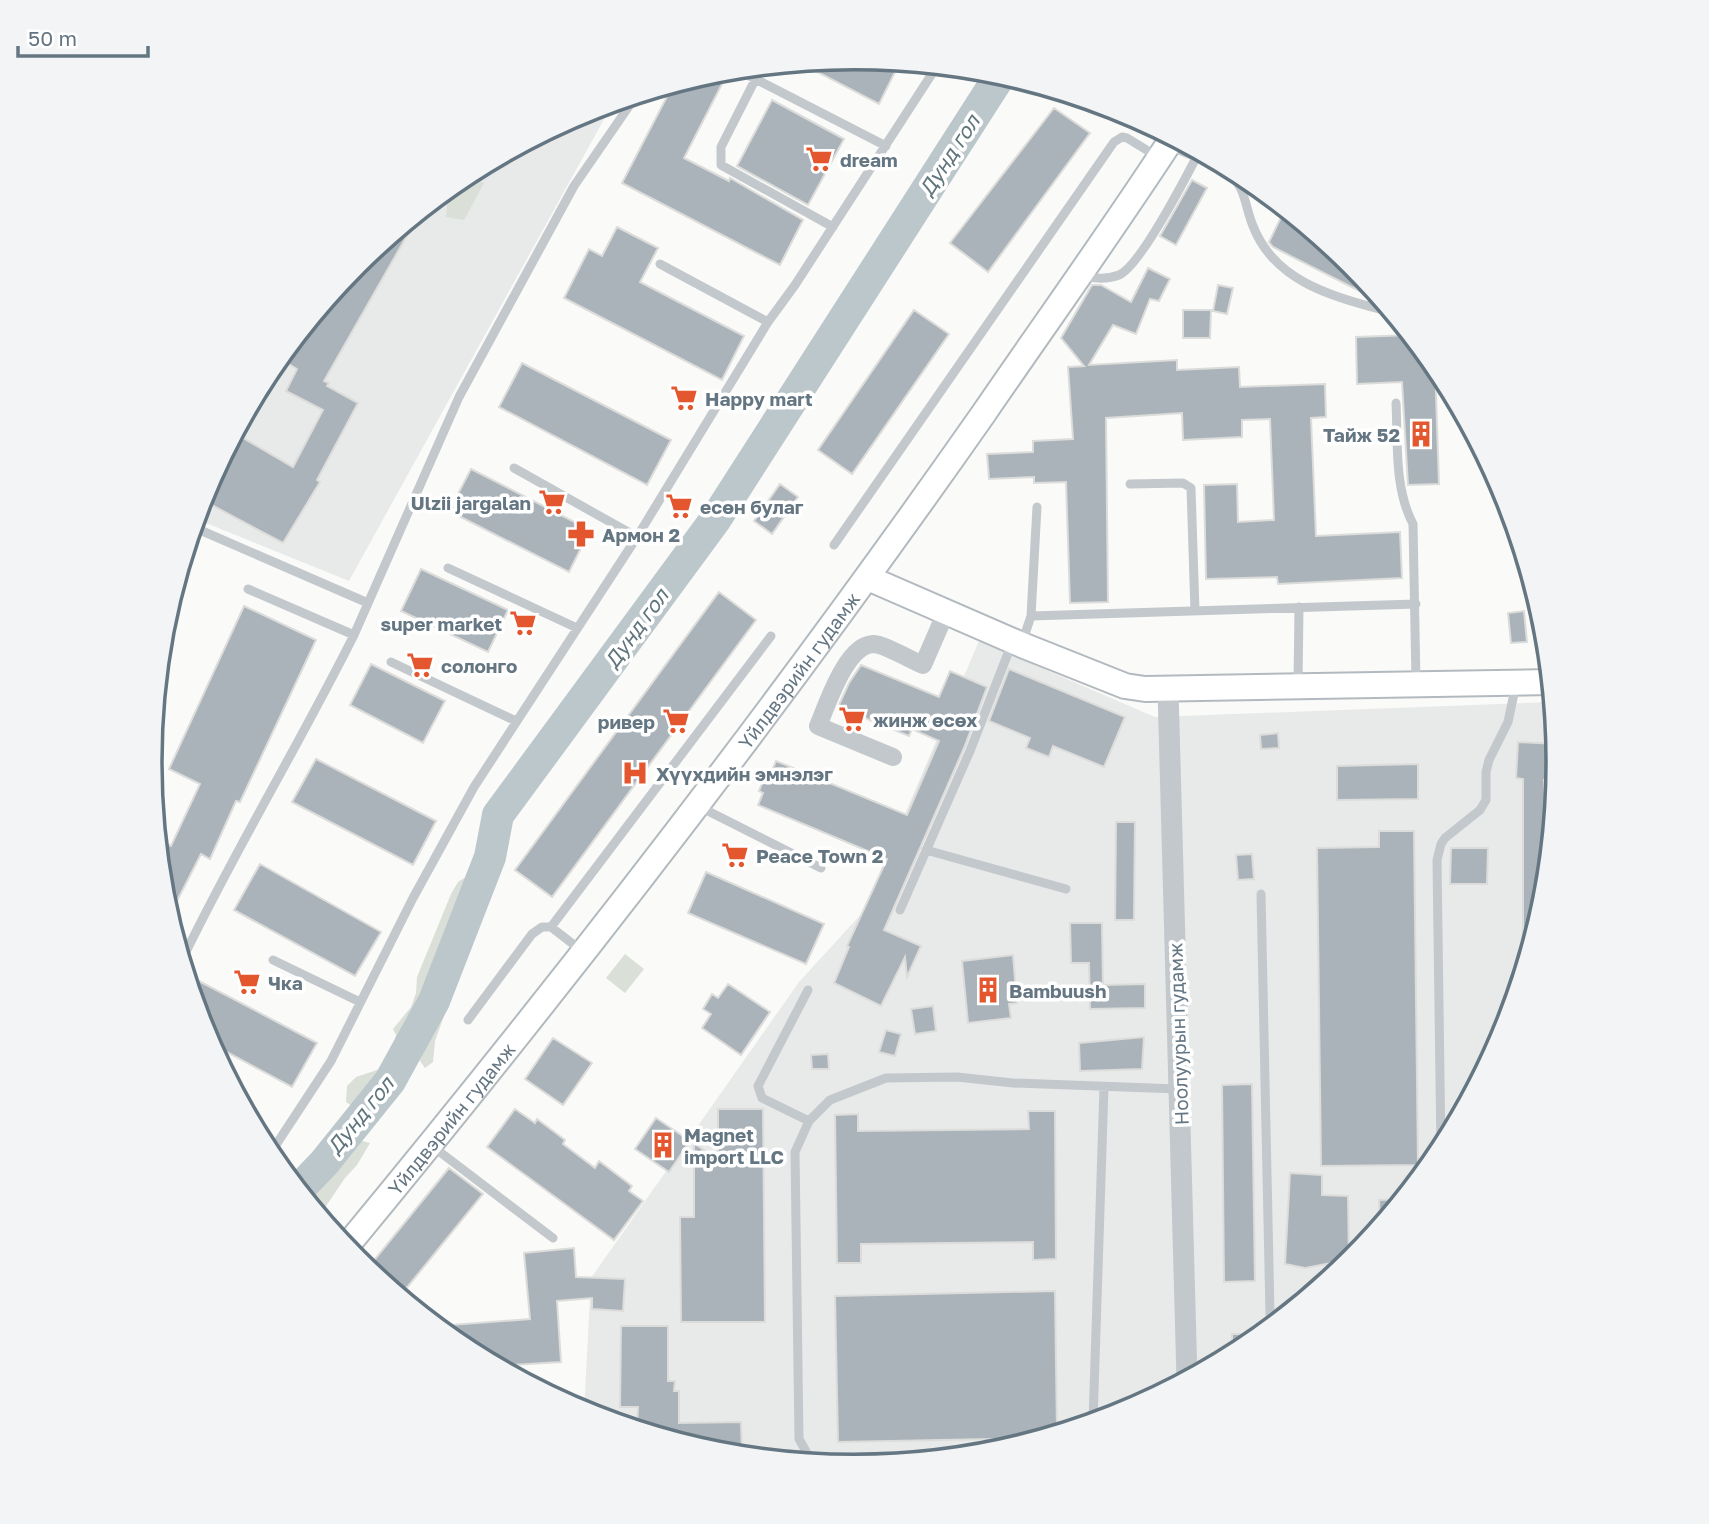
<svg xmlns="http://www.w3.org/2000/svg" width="1709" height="1524" font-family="'Golos Text',sans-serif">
	<rect width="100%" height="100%" fill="#fafaf8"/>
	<path fill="#e8e9e9" d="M613,103L349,581L196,519L204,492L269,370L357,264L464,176L585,111Z
		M979,641L1155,717L1553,702L1559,762L1545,900L1505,1032L1440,1154L1352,1260L1245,1348L1124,1413L991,1453L854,1466L717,1453L584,1412L591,1278L799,982L863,912Z"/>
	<path fill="#dadfd7" d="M467,174L484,183L464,220L446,217L449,188Z
		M469,875L474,881L456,923L454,939L405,1047L400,1053L394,1043L396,1035L393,1029L411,1007L416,993L417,977L451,894L458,882Z
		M478,903L473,935L435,1041L433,1062L425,1068L420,1061L435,1011Z
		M625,954L644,969L625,993L606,978Z
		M380,1069L386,1072C379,1085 369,1102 355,1108L346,1102L347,1086L356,1077Z
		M350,1138L370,1143L357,1165L345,1178L320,1215L305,1197L331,1158Z"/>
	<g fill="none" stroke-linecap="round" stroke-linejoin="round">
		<path stroke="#bbc7cb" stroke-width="32" d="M299,1189L324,1163L390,1081L434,1001L490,857L498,815L715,520L1001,74"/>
	</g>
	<path fill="#aab3b9" stroke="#dcdcda" stroke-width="2" d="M855,58L900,62L879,104L800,63Z
		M705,75L722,84L684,158L729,181L730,178L803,220L780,265L622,183L673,85Z
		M772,100L844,139L808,205L737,166Z
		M1054,108L1090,133L988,272L950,243Z
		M1192,180L1207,188L1176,245L1160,236Z
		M1285,209L1353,264L1385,304L1273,247L1269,242Z
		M421,211L324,381L329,383L327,386L358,403L317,480L320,482L283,543L208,503L243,438L293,467L323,410L286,391L297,369L279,358L357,264Z
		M617,227L658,248L640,282L744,336L722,380L564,298L589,249L602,256Z
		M1148,268L1170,279L1159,301L1150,299L1136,334L1113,325L1089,365L1177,360V370L1239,367L1240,387L1325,384L1326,417L1311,418L1316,536L1400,532L1402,578L1278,584L1277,577L1206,579L1204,485L1237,484L1238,522L1274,520L1270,419L1242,420V437L1183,440L1182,413L1106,418L1108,602L1070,603L1066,482L1034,483V477L989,479L987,454L1033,452V441L1073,439L1068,367L1084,366L1061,338L1092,285H1101L1131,302Z
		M1218,285L1233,288L1227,314L1213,311Z
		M914,310L949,334L852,474L818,450Z
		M1183,310H1211L1210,338H1183Z
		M1411,335L1435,364L1439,484L1408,485L1402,382L1357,384L1356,337Z
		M522,363L671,440L647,485L499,407Z
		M471,469L590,530L569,572L449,511Z
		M780,484L798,497L772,534L754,521Z
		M421,569L508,610L488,652L401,611Z
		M719,592L756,620L552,897L515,870Z
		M244,606L316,640L240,802L236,801L210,859L201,854L176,903L164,897L158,840L171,846L200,784L169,769Z
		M1524,611L1527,642L1511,643L1508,613Z
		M371,664L445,701L423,743L350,705Z
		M861,665L939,697L950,671L987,687L964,748L884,930L921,946L907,977L905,957L881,1006L834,983L849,947L847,946L887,859L758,805L763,793L759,791L766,773L770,775L776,761L907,815L939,741L912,729L909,736L838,707L849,683Z
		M1009,669L1125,717L1104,767L1053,746L1049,757L1026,748L1030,738L989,721Z
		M1278,733L1279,748L1261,749L1260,735Z
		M1518,742L1557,744L1559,762L1557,780H1544L1547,845H1551L1545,900L1527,960L1523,959V779L1516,778Z
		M316,759L436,821L413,865L292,802Z
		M1418,764V799L1337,800V766Z
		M1116,822H1135L1134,920H1115Z
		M1379,831H1414L1418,1165L1321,1166L1317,848L1379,847Z
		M1451,848H1488L1487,884H1450Z
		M1252,854L1254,879L1238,880L1236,855Z
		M260,864L381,932L355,976L234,910Z
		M706,872L824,924L806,964L688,913Z
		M1070,923H1102L1103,985L1145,984V1008L1090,1009L1089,963H1071Z
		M1013,955L1017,1003L1009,1004L1011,1018L968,1023L962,961Z
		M197,980L317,1043L292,1087L210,1043L204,1031L191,990Z
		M728,984L770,1012L741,1055L702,1028L711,1014L703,1009L712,994L718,998Z
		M933,1006L936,1031L915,1034L911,1009Z
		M886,1030L901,1034L895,1056L879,1052Z
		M1144,1037L1142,1069L1080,1071L1079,1043Z
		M553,1038L592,1063L563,1105L525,1079Z
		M828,1054L829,1069H812L811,1055Z
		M1252,1084L1255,1281L1224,1282L1222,1085Z
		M515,1109L535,1123L537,1119L565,1140L563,1144L595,1168L599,1161L632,1186L629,1191L643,1201L614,1240L487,1147Z
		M718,1109H763L765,1322H681L680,1217H694V1143L718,1160Z
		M1028,1111H1055L1056,1259L1033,1260V1242L861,1244V1263H837L835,1115L858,1114V1131L1029,1129Z
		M656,1118L690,1141L669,1172L635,1149Z
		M449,1168L483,1194L400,1296L367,1269Z
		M1290,1173L1322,1175V1195L1348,1196L1349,1263L1347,1265L1331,1263L1305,1268L1285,1264Z
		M1402,1199L1396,1207L1380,1227L1379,1200Z
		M574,1248L576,1277L625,1279L623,1311L592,1309V1298L557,1301L561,1362L498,1366L463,1347L437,1326L530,1319L524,1253Z
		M1055,1291L1057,1433L1041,1438L838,1442L835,1296Z
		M621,1326H668V1381H675L674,1391H679V1423L741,1422L742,1455L717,1453L637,1429L638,1407H620Z
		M1232,1334H1263L1232,1355Z"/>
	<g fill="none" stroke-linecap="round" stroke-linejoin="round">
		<g stroke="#b3babf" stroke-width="28">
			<g id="secondary">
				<path d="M868,578L1022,645L1125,686L1145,689L1551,682"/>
				<path id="s1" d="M346,1247C569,977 783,700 984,413C1047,321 1112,231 1173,137"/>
			</g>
		</g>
		<path stroke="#c3c8cc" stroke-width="9" d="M736,69L886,146
			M755,80L721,147V165L833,227
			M1169,146C1185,153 1215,163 1228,173C1246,186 1245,208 1253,226C1274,280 1328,295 1379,309
			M660,264L768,322
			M1081,276C1094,278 1106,280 1119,275C1140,266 1184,181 1196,158
			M1396,403C1398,442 1394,488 1413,524L1416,682
			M514,468L637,537
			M1130,484L1183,483L1191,488L1195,611
			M193,527L368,603
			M834,545L1114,142L1122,137L1127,138L1158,157
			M448,568L577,628
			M1031,616L1416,604
			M354,635L459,397L574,186L636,96
			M1022,643L1031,616L1037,507
			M391,662L516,721
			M1298,684L1299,607
			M700,807L821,868
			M926,850L1066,889
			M1261,894L1270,1314L1277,1322
			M900,910L970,751L1012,643
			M551,927L771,636
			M182,960C235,850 299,745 354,635L248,589
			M273,960L360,1002
			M808,990L758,1086L762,1098L809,1121
			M468,1020L532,934L542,927H551L582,951
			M432,1146L553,1238
			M1441,1152L1437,860L1441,844L1445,838L1480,810L1486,800V772L1489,760L1508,722L1516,684
			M270,1154L331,1061L413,898L474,787L637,537L768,322L795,285L937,66
			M1093,1422L1104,1087
			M812,1462L799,1439L795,1152L809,1121L830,1100L886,1078L957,1077L1013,1083L1178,1089"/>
		<path stroke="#c3c8cc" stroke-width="18" d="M893,757L818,726C827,705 846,645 873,644C884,644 911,660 923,665L946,612"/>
		<path stroke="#c3c8cc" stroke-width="21" d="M1168,690L1187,1379"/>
		<use href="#secondary" stroke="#fff" stroke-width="24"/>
	</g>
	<defs>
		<g id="supermarket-bare" transform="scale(2.1)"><path d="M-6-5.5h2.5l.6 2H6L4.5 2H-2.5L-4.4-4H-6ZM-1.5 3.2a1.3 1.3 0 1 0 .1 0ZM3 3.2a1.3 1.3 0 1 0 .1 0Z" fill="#e4572e" stroke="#fff" stroke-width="2.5" paint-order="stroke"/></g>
		<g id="building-bare" transform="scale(2.1)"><path d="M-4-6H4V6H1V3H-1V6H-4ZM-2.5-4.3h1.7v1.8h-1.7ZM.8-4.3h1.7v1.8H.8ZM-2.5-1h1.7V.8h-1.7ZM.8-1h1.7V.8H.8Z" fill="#e4572e" stroke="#fff" stroke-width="2.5" paint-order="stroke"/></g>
		<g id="pharmacy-bare" transform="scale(2.1)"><path d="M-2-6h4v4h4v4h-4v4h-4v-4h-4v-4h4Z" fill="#e4572e" stroke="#fff" stroke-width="2.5" paint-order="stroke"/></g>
		<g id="hospital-bare" transform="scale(2.1)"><path d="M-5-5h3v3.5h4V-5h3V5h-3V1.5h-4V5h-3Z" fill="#e4572e" stroke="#fff" stroke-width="2.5" paint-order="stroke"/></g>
	</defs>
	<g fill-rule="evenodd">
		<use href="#supermarket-bare" x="819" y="159"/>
		<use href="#supermarket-bare" x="684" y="398"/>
		<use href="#building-bare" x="1421" y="434"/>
		<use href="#supermarket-bare" x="552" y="502"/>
		<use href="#supermarket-bare" x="679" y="506"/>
		<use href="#pharmacy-bare" x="581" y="534"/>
		<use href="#supermarket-bare" x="523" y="623"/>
		<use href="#supermarket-bare" x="420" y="665"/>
		<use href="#supermarket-bare" x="852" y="719"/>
		<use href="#supermarket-bare" x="676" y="721"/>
		<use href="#hospital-bare" x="635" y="773"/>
		<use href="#supermarket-bare" x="735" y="855"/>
		<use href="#supermarket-bare" x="247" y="982"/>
		<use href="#building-bare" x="988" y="990"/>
		<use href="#building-bare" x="663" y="1145"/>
	</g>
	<g text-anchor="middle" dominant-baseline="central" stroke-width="7" stroke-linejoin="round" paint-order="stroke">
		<g font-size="19" font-weight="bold" fill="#657683" stroke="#fff" text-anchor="start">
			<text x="840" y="159">dream</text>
			<text x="705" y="398">Happy mart</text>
			<text x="1400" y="434" text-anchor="end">Тайж 52</text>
			<text x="531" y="502" text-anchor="end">Ulzii jargalan</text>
			<text x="700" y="506">есөн булаг</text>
			<text x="602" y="534">Армон 2</text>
			<text x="502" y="623" text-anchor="end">super market</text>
			<text x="441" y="665">солонго</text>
			<text x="873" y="719">жинж өсөх</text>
			<text x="655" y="721" text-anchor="end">ривер</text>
			<text x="656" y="773">Хүүхдийн эмнэлэг</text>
			<text x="756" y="855">Peace Town 2</text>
			<text x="268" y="982">Чка</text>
			<text x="1009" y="990">Bambuush</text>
			<text x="684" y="1134">Magnet<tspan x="684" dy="22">import LLC</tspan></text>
		</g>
		<g font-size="19" fill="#657683" stroke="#fff">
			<text stroke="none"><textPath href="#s1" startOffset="733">Yйлдвэрийн гудамж</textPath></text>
			<text transform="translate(1178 1034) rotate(-92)">Ноолуурын гудамж</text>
			<text stroke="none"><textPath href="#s1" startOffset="166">Yйлдвэрийн гудамж</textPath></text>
		</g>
		<g font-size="21" font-style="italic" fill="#60757c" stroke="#fff">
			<text transform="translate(949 155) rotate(-57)">Дунд гол</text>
			<text transform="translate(636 628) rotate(-54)">Дунд гол</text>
			<text transform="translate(360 1115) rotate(-51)">Дунд гол</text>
		</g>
	</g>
	<path d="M0 0H1709V1524H0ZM162 762a692 692 0 1 1 1384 0a692 692 0 1 1-1384 0Z" fill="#f3f4f5" fill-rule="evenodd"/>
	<path fill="none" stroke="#657683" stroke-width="3.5" d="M162 762a692 692 0 1 1 1384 0a692 692 0 1 1-1384 0Z"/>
	<path d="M18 46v10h130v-10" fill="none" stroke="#657683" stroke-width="3.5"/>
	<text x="28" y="46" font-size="21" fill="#657683" stroke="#ffffff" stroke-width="5" paint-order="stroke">50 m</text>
</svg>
